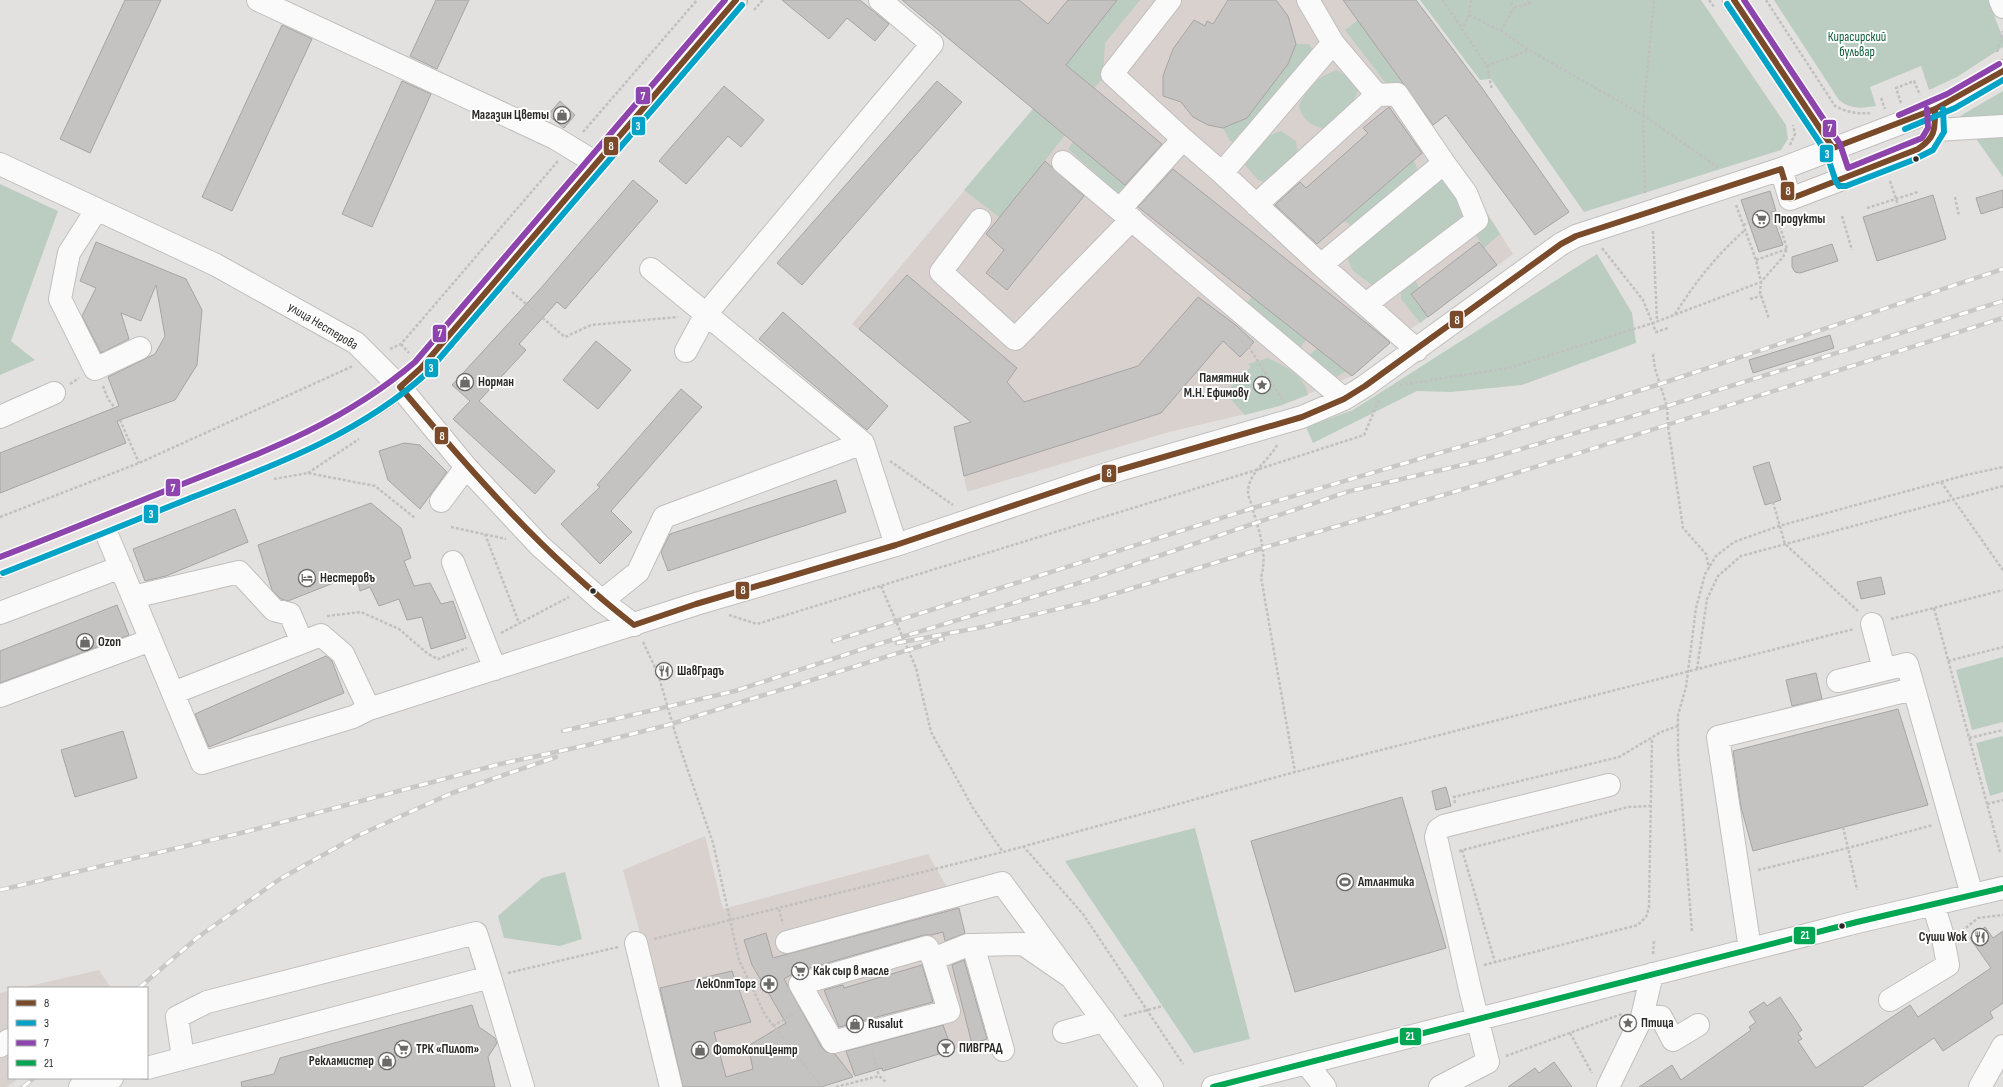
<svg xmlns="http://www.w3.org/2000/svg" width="2003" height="1087" font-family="'Sofia Sans Condensed',sans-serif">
	<rect width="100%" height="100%" fill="#e3e1df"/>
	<path fill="#d9d1ce" d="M902,0H1416L1482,88L1432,126L1513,254L1428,317L1390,343L1352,376L1279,406L1169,432L967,492L954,427L971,422L852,324L1033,109Z
		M705,836L723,909L928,854L958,906L993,1037L883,1071L878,1069L810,1087H676L655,989L623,870Z
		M99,970L111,988H21Z
		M9,991V1078H19L7,1087H0V993Z"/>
	<path fill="#bbcdc1" d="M1117,0H1140L1105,43L1103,78L1094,88L1066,65Z
		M1420,0H1701L1786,125L1788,139L1781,150L1584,212L1491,79L1480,80Z
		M1774,0H1988L2003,38V47L1957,77L1929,90L1921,66L1870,87L1876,106C1862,108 1851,110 1839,100Z
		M1358,20L1402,83L1394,87L1388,86L1345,30Z
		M1296,44H1309L1315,54L1238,143L1230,141L1223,128L1247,118L1288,64Z
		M1337,70L1350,79L1358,90C1351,109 1336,137 1313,125C1304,120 1301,114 1299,105C1311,84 1314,79 1337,70Z
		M2003,91V177L1960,116Z
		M1033,109L1065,135L1000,218L964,190Z
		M1281,131L1296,141L1298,154L1274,184L1258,180L1245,165C1250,143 1260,139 1281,131Z
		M1437,135L1500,234L1484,248L1475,233Z
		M1073,142L1128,187L1123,194L1116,192L1068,149Z
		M1414,160L1420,177L1357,229L1344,221Z
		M1441,176L1458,193L1467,214L1375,287L1353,271L1346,256Z
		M0,184L58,211L11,341L35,360L0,375Z
		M1597,254L1632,313L1636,343L1522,385L1451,392L1417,391L1313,443L1306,427L1353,410Z
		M1415,279L1419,288L1411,295L1428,317L1420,323L1401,299V289Z
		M1252,297L1306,340L1299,349L1244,306Z
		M1317,348L1346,371L1333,379L1307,358Z
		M1268,358C1286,367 1304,374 1308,395L1279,406L1245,415L1225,393L1251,367L1248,364Z
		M2003,657V722L1972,730L1956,670Z
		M2003,736V792L1990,796L1976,743Z
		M1195,828L1250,1039L1194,1053L1065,861Z
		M565,872L582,939L560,946L504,938L498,916L542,878Z"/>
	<path fill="#c4c3c2" stroke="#a6a4a4" d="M125,0H161L90,153L60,139Z
		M436,0H469L437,69L410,56Z
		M782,0H860L889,24L875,41L847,18L829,39Z
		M902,0H1019L1048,24L1068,0H1117L1066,65L1162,144L1125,185Z
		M1228,0H1276L1288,16L1296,44L1288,64L1247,118L1223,128L1208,125L1193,117L1181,102L1163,96V76L1173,49L1194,20L1205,26L1207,21L1213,24Z
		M1343,0H1416L1482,88L1569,212L1535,235L1446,115L1433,125Z
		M282,25L312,39L232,211L202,197Z
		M402,81L431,94L372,227L342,214Z
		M937,81L962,102L802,285L777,263Z
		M724,86L764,120L741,147L728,136L686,184L659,161Z
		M560,101L575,115L564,128L548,115Z
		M1389,107L1422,153L1317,244L1275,205L1300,182L1306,188L1368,133L1363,128Z
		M1045,161L1084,196L1007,290L986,273L1004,250L986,234Z
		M1173,169L1385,338L1390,343L1352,376L1138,207Z
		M633,180L658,201L565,309L557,302L519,344L526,350L479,401L555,471L535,494L453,419L470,401L452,385L541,288Z
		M2003,190V207L1981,214L1976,198Z
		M1770,191L1776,211L1771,212L1783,245L1759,252L1741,200Z
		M1933,195L1946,239L1877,261L1863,217Z
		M96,242L186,279L202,310L197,365L175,400L117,421L126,443L0,493V453L119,406L108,377L155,354L165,336L156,285L141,321L121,313L129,339L101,353L82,316L96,288L80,281Z
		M1479,242L1497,265L1428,317L1411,294Z
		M1832,244L1838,261L1800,273L1795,272L1792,267V257Z
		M907,275L1017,368L1007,382L1024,402L1138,366L1198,297L1237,326L1254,342L1240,357L1223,341L1161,413L964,476L954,427L971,422L859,329Z
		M783,312L888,406L867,430L759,339Z
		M1830,335L1834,348L1753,373L1749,360Z
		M596,341L631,370L598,409L563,380Z
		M681,389L702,407L611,511L632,532L600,564L561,524L600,487L597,485Z
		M404,443L420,445L447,472L420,509L388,480L379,451Z
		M1769,462L1781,500L1765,505L1753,467Z
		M836,480L846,512L668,571L661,552L670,534Z
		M371,503L401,528L411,558L404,561L414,586L430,583L441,604L453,601L466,638L431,649L422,617L407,620L399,599L379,606L370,587L360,591L356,574L288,601L281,599L272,590L258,545Z
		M235,509L248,542L166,576L145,581L133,549Z
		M1881,577L1885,594L1861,599L1857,582Z
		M117,605L129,635L0,683V651Z
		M326,656L332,661L344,693L209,747L195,714Z
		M1816,673L1822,699L1792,706L1786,680Z
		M1898,709L1928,805L1753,851L1741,807L1733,751Z
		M123,731L137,778L75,797L61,750Z
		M1446,787L1451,806L1436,810L1432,791Z
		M1402,797L1446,948L1295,992L1251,841Z
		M959,908L965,933L945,941L943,932L931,935H924L796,972L784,979L822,1048L826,1052L835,1054L853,1077L821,1087H683L660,988L732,971L751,1022L714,1032L726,1077L753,1069L748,1046L786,1023L752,965L744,940L766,933L773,958Z
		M1985,927L1993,938L2003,931V1003L1990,1012L1993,1018L1943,1051L1934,1038L1862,1087H1639L1672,1065L1681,1080L1751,1030L1749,1027L1756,1022L1749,1012L1764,1002L1767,1006L1780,997L1802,1030L1798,1033L1802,1039L1798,1041L1816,1068L1910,1005L1918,1017L1991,968L1970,938Z
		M964,960L987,1039L972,1044L952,965Z
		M922,965L933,1002L839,1027L824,990L843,985L844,988Z
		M472,1005L479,1027L495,1038L497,1043L488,1057L495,1087H242L241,1082L274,1074L280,1058Z
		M943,1025L952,1050L883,1071L882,1068L855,1076L846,1051Z
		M1554,1062L1572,1087H1508L1535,1068L1539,1073Z"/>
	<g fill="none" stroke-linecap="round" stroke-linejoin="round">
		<g stroke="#c1bfbe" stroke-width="24">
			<path id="minor" d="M258,0L555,138L596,163
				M1308,0L1333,43L1377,95L1397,94L1444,163L1321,265
				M1734,0L1833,148L1843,179
				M2000,0L2003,7
				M1936,130L2003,126
				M1183,139L1222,173L1321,265L1417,350
				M1063,162L1344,399
				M0,164L216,265L356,343L400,387L466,467L540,546L602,601L634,625
				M1781,169L1790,199L1910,153C1935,140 1936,137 1935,109
				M1222,173L1333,43
				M1256,205L1377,95
				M97,209L69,253L60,299L95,369L140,348
				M1120,209L1183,139L1112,74L1170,0
				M980,220L941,272L1015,339L1132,219
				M651,269L863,443
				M1366,304L1477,220L1466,193L1444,163
				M686,351L706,314L932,44L880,0
				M0,417L54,393
				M441,501L466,467
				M103,525L202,763L353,717L369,709
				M453,562L495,669
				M133,597L239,572L274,610L290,614L302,642
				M602,601L638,572L664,517L863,443L896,545
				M0,613L121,567
				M1872,624L1884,669
				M1838,681L1907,664L1972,895
				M173,693L321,635L343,654L369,709L696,604L896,545L1119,470L1302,417L1344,399L1365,386L1561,244L1576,236L1781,169L1914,118L1951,101L2003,71
				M0,696L151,640
				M787,942L1002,883L1152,1087
				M636,943L671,1087
				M973,945L1003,1050
				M1750,949L1718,737L1913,689
				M933,959L949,1011L833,1042L800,984L927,947L933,959L968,945H973L1023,944L1071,977
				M1890,1000L1948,965L1942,933L1933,904
				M1642,1017H1661L1673,1040L1698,1025
				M1064,1032L1104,1021
				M0,1046L9,1040
				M183,1058L177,1017L207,1002L476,933L490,977
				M1306,1063L1325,1087
				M147,1068L490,977L523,1087
				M80,1087L112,1078
				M1213,1087L1857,922L2003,888
				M1440,1087L1488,1062L1470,989L1436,837L1438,830L1444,826L1609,785
				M1608,1087L1642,1017L1652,974
				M1980,1087L2003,1046"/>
		</g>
		<g stroke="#a79d9b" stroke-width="24">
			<path id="major" d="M0,566C66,540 132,513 198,487C275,456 359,426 421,368L736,0"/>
		</g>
		<path stroke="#c1c0c0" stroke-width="2.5" stroke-dasharray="3 2" stroke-linecap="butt" d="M1442,0L1462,28
			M1471,0L1469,15L1462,29L1487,66L1492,90
			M1709,0L1715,8
			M1766,0L1835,106C1846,112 1857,114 1870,113
			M1514,7L1529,4L1530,0
			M754,10L763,0
			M1469,15L1501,31L1529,50L1643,115L1719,168
			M1501,31L1514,7L1510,0
			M1997,52L2003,31
			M1487,66L1529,50
			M1881,98L1885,109
			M1901,103L1896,88L1914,81L1920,95
			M583,132L697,0
			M1790,145L1795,134L1793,125
			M1890,181L1898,205
			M1645,193L1643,115L1654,0
			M1955,197L1959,216
			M1736,205L1756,260L1761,282L1760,292L1769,319
			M1867,208L1918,192
			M1842,216L1852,250
			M1743,225L1749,223
			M1653,231L1657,321
			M1602,248L1643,300L1656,332L1668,328
			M1756,260L1787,249
			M512,292L565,337L591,325L678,317
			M1750,299L1761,296
			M1675,314C1697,280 1715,257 1745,230
			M1241,340L1249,347L1284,402
			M401,344L409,353
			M390,349L401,344L558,161
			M1653,354L1655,369L1667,406L1668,426L1683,528L1706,554L1709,568
			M70,384L79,378
			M1400,385L1509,368L1653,323L1761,282L1783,257L1787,249L1776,214L1772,215
			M103,386L108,399L115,408
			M120,420L139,463
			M1277,445C1269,460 1248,473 1248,492C1248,497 1252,504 1253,510C1259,531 1268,555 1261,577L1295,772
			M890,461L953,505
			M308,473L359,439
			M274,479L308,473L375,486L415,518
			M1941,482L2003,570
			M1773,502L1785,544L1858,611
			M0,517L139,463L353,366
			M451,527L506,539
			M485,534L519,623
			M881,586L916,668L931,732L973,808L1003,852
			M1934,608L2000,852
			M729,615L757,624L1256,470L1364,435L1379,400
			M327,616L361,612L399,629L428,654L438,659L467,648
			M1891,619L2003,590
			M501,633L569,597
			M643,642L658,674L677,739L713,843L739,960L765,1015L822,1087
			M1948,661L2003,647
			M1697,669L1707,599L1718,576L1741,556L2003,486
			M1969,738L2003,730
			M1455,803L1454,797L1619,757L1661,732L1678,726
			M1987,804L2003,800
			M1843,827L1848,848L1933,825
			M1023,846L1083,914L1183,1064
			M1462,850L1495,962
			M1459,851L1628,807L1651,806
			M1758,870L1848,848L1857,890
			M779,909L783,924
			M1692,931L1678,752V715L1686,687L1696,608L1705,574L1716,556L1734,542L1779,526L1966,475L2003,467
			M1962,931L1978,918L2003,915
			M654,939L1003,852L1295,772L1854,629
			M1653,954L1654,941
			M1484,965L1638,925L1646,917L1649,907L1652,738
			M508,973L618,947
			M1124,1016L1163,1006
			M773,1026L795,1013
			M1570,1033L1592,1073
			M872,1052L879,1076
			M1506,1056L1622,1014
			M836,1087L879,1076L887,1083"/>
		<use href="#minor" stroke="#fbfafa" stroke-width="22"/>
		<use href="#major" stroke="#e7e2e1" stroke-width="22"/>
		<g stroke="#c9c8c7" stroke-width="4.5">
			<path id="rail" d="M833,641L1253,508L1480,441L1660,384L2003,269
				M897,643L983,627L1091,601L1263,548L1491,481L2003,318
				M563,731L735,691L869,647L1082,582L1350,491L1484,460L1667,406L2003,301
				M0,890L245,832L500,764L588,745L668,725L943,639
				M139,988L198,937L280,879L357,836L452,793L556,757
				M23,1087L34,1078"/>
		</g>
		<use href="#rail" stroke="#fff" stroke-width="3" stroke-dasharray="9" stroke-linecap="butt"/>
		<g stroke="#fff" stroke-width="9">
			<path id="bus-1" d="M736,0L421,368L400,387C473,474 544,555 634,625L696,604L896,545L1119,470L1302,417L1344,399L1365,386L1561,244L1576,236L1781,169L1790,199L1918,149C1936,137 1935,129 1935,109
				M1734,0L1833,148L1935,109L2003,71"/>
		</g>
		<g stroke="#fff" stroke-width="9">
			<path id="bus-2" d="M1727,4L1826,152L1836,182L1839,186H1846L1913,160L1933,150L1944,132L1943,109
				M1905,129L1955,108L2003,80
				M3,573C65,549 126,524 188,499C272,466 359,435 427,373L742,5"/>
		</g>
		<g stroke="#fff" stroke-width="9">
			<path id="bus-3" d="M1744,0L1840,144L1848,168L1922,138L1928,128L1927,109
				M1899,115L1947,94L1999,64
				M0,557C60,534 120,509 180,485C265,452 345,422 415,362L725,0"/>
		</g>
		<g stroke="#fff" stroke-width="9">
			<path id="bus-4" d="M1213,1087L1857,922L2003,888"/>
		</g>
		<use href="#bus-1" stroke="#7a4b2a" stroke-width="6"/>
		<use href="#bus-2" stroke="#02a3c6" stroke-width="6"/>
		<use href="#bus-3" stroke="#8e44ad" stroke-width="6"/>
		<use href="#bus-4" stroke="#00a651" stroke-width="6"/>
	</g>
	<defs>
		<g id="shop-ring" transform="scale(0.9)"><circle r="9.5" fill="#fff" stroke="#6b6a69" stroke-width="1.5"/><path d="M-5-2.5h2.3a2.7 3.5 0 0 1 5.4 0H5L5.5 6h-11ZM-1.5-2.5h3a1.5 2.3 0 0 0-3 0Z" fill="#6b6a69"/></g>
		<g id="supermarket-ring" transform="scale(0.9)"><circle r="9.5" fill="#fff" stroke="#6b6a69" stroke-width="1.5"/><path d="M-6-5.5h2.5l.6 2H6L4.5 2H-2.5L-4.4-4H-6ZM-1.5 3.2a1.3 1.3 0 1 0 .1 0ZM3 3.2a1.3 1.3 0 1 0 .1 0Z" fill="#6b6a69"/></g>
		<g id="sight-ring" transform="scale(0.9)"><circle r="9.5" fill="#fff" stroke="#6b6a69" stroke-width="1.5"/><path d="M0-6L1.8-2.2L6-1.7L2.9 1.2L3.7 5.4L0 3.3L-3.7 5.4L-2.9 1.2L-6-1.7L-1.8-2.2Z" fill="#6b6a69"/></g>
		<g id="hotel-ring" transform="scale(0.9)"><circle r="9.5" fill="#fff" stroke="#6b6a69" stroke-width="1.5"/><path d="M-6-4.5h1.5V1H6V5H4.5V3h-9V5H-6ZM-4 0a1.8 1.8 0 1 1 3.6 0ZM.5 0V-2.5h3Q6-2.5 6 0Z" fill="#6b6a69"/></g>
		<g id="restaurant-ring" transform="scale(0.9)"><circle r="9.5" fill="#fff" stroke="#6b6a69" stroke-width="1.5"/><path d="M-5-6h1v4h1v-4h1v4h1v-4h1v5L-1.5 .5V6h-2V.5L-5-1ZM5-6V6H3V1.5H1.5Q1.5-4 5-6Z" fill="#6b6a69"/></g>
		<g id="stadium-ring" transform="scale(0.9)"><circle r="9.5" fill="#fff" stroke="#6b6a69" stroke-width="1.5"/><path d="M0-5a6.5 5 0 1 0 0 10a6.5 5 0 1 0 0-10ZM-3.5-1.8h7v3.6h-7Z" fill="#6b6a69"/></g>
		<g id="pharmacy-ring" transform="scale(0.9)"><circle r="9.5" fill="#fff" stroke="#6b6a69" stroke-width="1.5"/><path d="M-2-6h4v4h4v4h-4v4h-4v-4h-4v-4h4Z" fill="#6b6a69"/></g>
		<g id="bar-ring" transform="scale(0.9)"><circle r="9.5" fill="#fff" stroke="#6b6a69" stroke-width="1.5"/><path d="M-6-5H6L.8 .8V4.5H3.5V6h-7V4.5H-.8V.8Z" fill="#6b6a69"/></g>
	</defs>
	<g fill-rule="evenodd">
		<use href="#shop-ring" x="562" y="115"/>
		<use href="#supermarket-ring" x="1761" y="219"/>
		<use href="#shop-ring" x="465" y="382"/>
		<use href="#sight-ring" x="1262" y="385"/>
		<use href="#hotel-ring" x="307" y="578"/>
		<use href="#shop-ring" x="85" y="642"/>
		<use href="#restaurant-ring" x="664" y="671"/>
		<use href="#stadium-ring" x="1345" y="882"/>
		<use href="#restaurant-ring" x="1980" y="937"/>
		<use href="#supermarket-ring" x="800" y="971"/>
		<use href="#pharmacy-ring" x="769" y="984"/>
		<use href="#sight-ring" x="1628" y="1023"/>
		<use href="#shop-ring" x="855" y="1024"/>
		<use href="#bar-ring" x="946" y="1048"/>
		<use href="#supermarket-ring" x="403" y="1049"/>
		<use href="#shop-ring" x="700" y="1050"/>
		<use href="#shop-ring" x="387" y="1061"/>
	</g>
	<g fill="#2b2a29" stroke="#fff" stroke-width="1.5">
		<circle cx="1916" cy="159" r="3.5"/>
		<circle cx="593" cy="591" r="3.5"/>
		<circle cx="1842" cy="926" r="3.5"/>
	</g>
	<g text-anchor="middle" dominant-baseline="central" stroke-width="4" stroke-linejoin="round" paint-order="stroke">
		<g font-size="13" fill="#0d5d3a" stroke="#fff">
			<text x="1857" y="37">Кирасирский<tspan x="1857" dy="15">бульвар</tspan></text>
		</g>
		<g font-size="13" font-weight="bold" fill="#2b2a29" stroke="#fff" text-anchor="start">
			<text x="549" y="115" text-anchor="end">Магазин Цветы</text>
			<text x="1774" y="219">Продукты</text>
			<text x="1249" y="378" text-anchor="end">Памятник<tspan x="1249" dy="15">М.Н. Ефимову</tspan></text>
			<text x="478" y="382">Норман</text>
			<text x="320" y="578">Нестеровъ</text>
			<text x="98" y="642">Ozon</text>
			<text x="677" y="671">ШавГрадъ</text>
			<text x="1358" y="882">Атлантика</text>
			<text x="1967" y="937" text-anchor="end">Суши Wok</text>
			<text x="813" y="971">Как сыр в масле</text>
			<text x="756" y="984" text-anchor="end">ЛекОптТорг</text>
			<text x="1641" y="1023">Птица</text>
			<text x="868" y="1024">Rusalut</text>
			<text x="959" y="1048">ПИВГРАД</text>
			<text x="416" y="1049">ТРК «Пилот»</text>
			<text x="713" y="1050">ФотоКопиЦентр</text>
			<text x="374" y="1061" text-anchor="end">Рекламистер</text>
		</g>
		<g font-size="13" fill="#2b2a29" stroke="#fff">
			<text transform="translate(323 326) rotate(31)">улица Нестерова</text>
		</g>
	</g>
	<g stroke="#fff" stroke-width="1.5">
		<rect x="635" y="86" width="16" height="19" rx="4" fill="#8e44ad"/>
		<rect x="631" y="116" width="15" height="20" rx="4" fill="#02a3c6"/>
		<rect x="1822" y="119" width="15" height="19" rx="4" fill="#8e44ad"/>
		<rect x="603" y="136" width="16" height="20" rx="4" fill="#7a4b2a"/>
		<rect x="1819" y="144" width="15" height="19" rx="4" fill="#02a3c6"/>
		<rect x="1780" y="181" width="15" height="20" rx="4" fill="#7a4b2a"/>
		<rect x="1449" y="310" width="15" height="19" rx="4" fill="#7a4b2a"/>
		<rect x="432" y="324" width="15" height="19" rx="4" fill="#8e44ad"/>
		<rect x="424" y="358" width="15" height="20" rx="4" fill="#02a3c6"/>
		<rect x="434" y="426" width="15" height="19" rx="4" fill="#7a4b2a"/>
		<rect x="1101" y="464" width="16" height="19" rx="4" fill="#7a4b2a"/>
		<rect x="165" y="478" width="16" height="19" rx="4" fill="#8e44ad"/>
		<rect x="143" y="504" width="16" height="20" rx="4" fill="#02a3c6"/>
		<rect x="735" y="581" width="15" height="19" rx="4" fill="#7a4b2a"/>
		<rect x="1793" y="926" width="23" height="19" rx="4" fill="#00a651"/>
		<rect x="1399" y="1027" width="23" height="19" rx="4" fill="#00a651"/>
	</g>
	<g font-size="11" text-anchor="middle" font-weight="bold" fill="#fff">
		<text x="643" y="100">7</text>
		<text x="638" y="130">3</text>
		<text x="1830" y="132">7</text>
		<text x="611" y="150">8</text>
		<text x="1827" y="158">3</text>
		<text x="1788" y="195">8</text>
		<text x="1457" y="324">8</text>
		<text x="440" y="337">7</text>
		<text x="431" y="372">3</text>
		<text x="442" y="440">8</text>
		<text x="1109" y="477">8</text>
		<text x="173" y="492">7</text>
		<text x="151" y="518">3</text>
		<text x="743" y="594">8</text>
		<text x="1805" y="939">21</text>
		<text x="1410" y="1040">21</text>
	</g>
	<rect x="8" y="987" width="140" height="92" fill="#ffffff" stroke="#aaaaa9"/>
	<rect x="16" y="1000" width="20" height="6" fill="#7a4b2a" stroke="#aaaaa9"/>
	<text x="44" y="1007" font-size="12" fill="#2b2a29">8</text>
	<rect x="16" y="1020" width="20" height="6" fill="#02a3c6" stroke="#aaaaa9"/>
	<text x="44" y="1027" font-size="12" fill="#2b2a29">3</text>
	<rect x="16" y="1040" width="20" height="6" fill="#8e44ad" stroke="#aaaaa9"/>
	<text x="44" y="1047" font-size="12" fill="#2b2a29">7</text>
	<rect x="16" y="1060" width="20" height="6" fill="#00a651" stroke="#aaaaa9"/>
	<text x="44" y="1067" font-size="12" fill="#2b2a29">21</text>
</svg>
